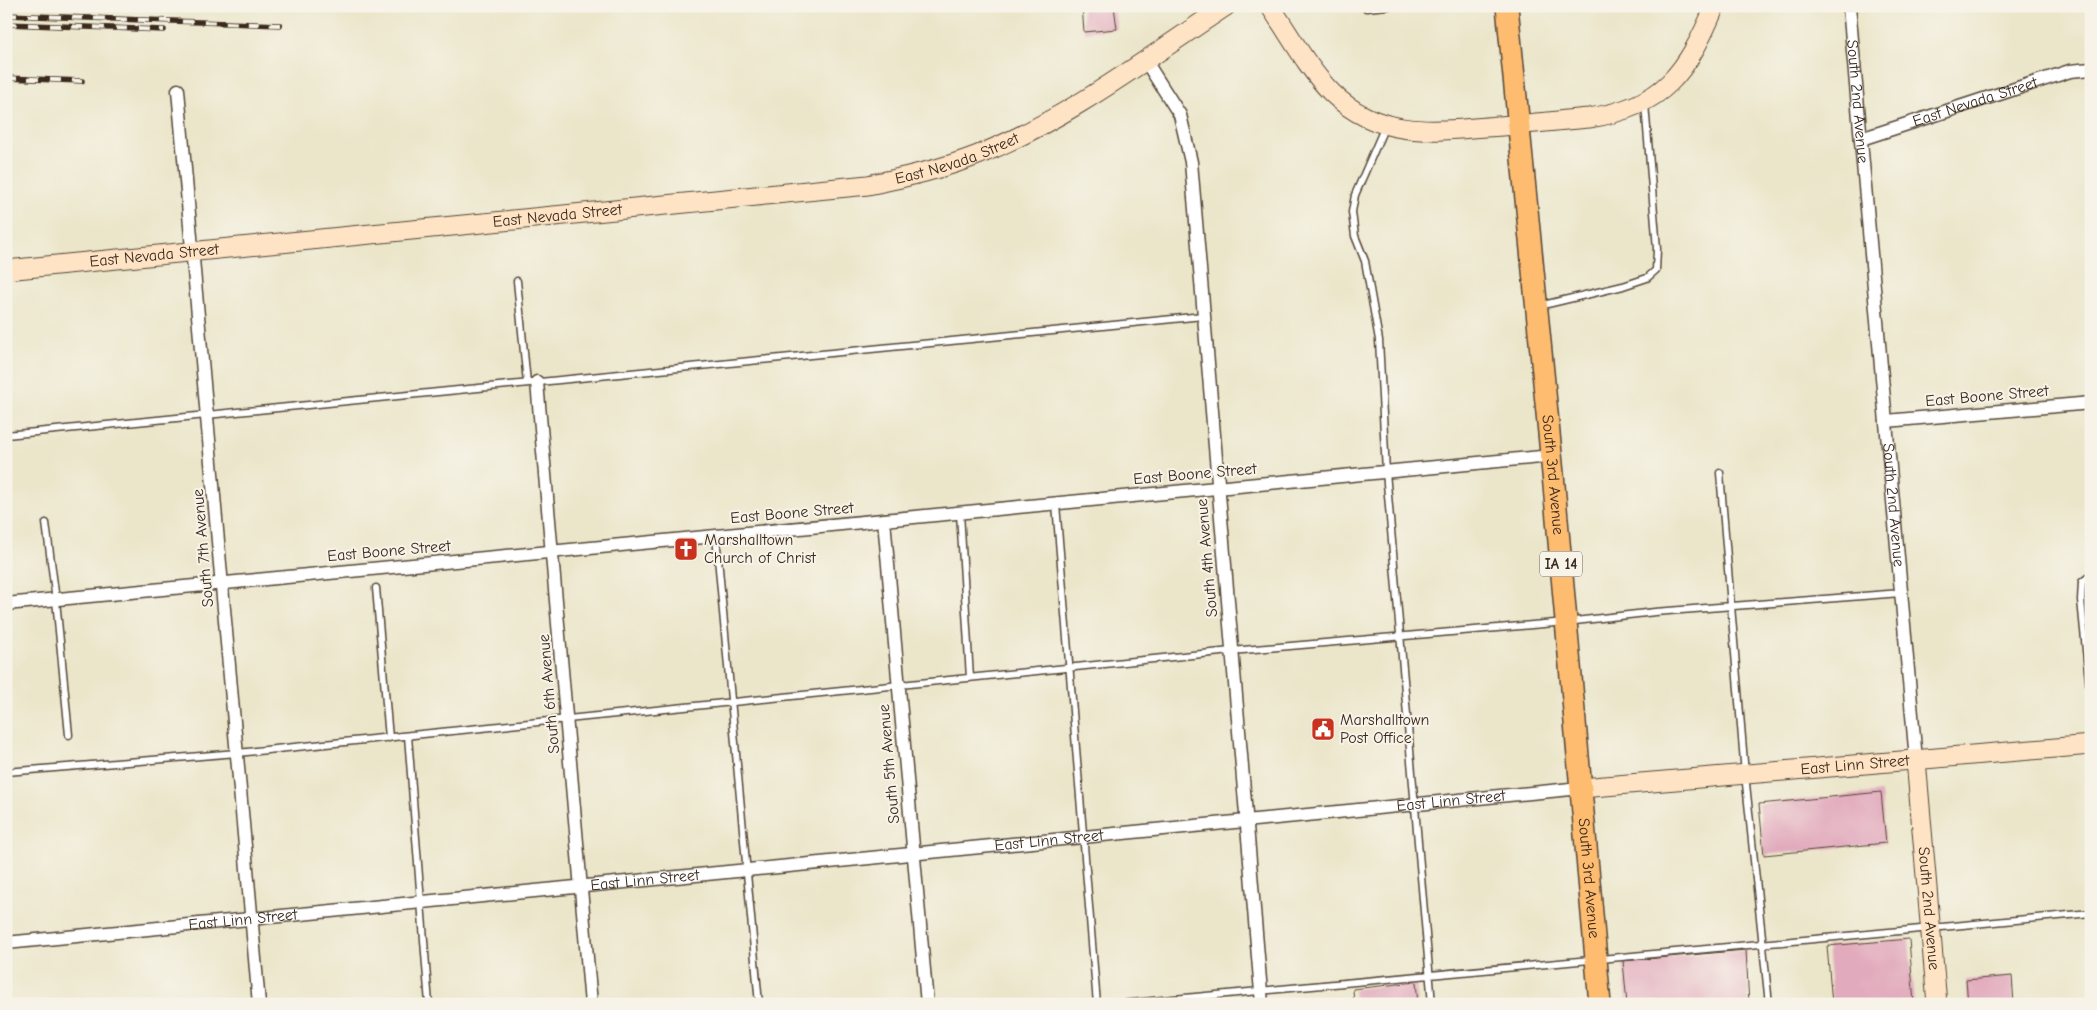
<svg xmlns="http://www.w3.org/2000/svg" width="2097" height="1010" font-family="'Comic Neue',sans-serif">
	<rect width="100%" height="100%" fill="#f7f3e8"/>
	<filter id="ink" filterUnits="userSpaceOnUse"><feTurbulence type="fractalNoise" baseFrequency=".02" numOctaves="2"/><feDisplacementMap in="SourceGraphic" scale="10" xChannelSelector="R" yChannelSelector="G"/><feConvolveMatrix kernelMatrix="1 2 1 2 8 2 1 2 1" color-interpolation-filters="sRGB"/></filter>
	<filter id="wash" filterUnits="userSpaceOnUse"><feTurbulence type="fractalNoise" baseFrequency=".0096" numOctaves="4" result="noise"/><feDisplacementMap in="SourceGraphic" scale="20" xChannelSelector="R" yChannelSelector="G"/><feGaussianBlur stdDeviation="1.12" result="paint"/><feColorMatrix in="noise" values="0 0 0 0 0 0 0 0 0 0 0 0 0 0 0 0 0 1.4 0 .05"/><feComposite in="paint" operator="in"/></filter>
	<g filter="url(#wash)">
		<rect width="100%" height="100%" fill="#ebe6ca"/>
		<g id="blocks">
			<path fill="#e2abbd" d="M1082,6H1114L1117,29L1084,32Z
				M1881,792L1886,843L1764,855L1759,804Z
				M1909,939L1914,1004H1832L1827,946Z
				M1746,950L1749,1004H1627L1623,961Z
				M2012,976L2014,1004H1968L1966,980Z
				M1416,982L1418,1004H1354L1353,989Z"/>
		</g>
	</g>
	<g filter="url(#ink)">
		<use href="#blocks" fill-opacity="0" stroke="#554638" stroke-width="1"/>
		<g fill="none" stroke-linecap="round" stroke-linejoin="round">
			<g stroke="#554638" stroke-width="9">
				<path id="lane" d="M1366,8L1388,6
					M1385,126L1355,195L1352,212L1355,236L1365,261L1379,340L1386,472L1432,1004
					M517,281L527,383
					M1539,306L1623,286L1647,278L1656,270L1657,249L1645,104
					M6,435L1203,316
					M1720,473L1745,774L1769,1004
					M1056,504L1097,1004
					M960,513L970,678
					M46,523L56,600L69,735
					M716,536L759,1004
					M2091,575L2082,582L2081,600L2091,701
					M376,588L389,738
					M408,736L429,1004
					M6,772L237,753L1231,651L1566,622L1655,612L1901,593
					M1120,1004L2091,913"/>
			</g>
			<g stroke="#554638" stroke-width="15">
				<g id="street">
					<path id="s1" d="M1849,6L1916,760"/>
					<path d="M1145,60L1180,115L1191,162L1262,1004"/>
					<path d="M178,90L259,1004"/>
					<path id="s2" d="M1861,139L2070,71L2091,69"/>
					<path d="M537,382L591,1004"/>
					<path d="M1886,421L2091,403"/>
					<path d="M884,520L927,1004"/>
					<path d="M6,604L1551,456"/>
					<path id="s3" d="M6,943L1581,788"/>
				</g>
			</g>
			<g stroke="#554638" stroke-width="21">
				<g id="secondary">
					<path d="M1270,6C1290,35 1308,69 1332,93C1377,137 1429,132 1486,127C1520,125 1555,121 1589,118C1664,107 1687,72 1715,6"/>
					<path id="s4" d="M6,270L868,185C906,177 942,169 978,155C1068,119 1146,59 1226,6"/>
					<path id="s5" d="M1916,760L1937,1004"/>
					<path id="s6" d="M1581,788L2091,745"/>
				</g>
			</g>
			<g stroke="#554638" stroke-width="24">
				<g id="primary">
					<path id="s7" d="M1507,6L1553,474L1600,1004"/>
				</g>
			</g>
			<use href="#lane" stroke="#fff" stroke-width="6"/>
			<use href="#street" stroke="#fff" stroke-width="12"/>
			<use href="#secondary" stroke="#fee4c5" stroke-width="19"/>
			<use href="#primary" stroke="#fdbc6f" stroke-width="21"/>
			<g stroke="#3b2a1e" stroke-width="5.5">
				<path id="rail" d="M6,15L280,25
					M6,24L164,30
					M6,78L82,81"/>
			</g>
			<use href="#rail" stroke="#f7f3e8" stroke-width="4" stroke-dasharray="11" stroke-linecap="butt"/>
		</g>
	</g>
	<defs>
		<g id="church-square" transform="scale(1.25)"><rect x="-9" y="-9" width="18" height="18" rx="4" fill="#c8321e" stroke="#f7f3e8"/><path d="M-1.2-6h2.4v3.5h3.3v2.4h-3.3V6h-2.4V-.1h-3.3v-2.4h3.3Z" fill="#fff"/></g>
		<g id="civic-square" transform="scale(1.25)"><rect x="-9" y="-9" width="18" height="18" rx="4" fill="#c8321e" stroke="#f7f3e8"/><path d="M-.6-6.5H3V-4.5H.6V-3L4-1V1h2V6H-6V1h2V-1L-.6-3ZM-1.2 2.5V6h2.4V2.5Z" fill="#fff"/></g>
	</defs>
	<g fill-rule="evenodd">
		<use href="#church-square" x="686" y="549"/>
		<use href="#civic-square" x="1323" y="729"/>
	</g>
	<g text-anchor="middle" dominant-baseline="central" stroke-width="4" stroke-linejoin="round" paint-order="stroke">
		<rect fill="#f7f3e8" stroke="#73665b" stroke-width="1" x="1540" y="551.5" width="42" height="25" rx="4"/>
		<g font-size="15" font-weight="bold" fill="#3b2a1e">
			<text x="1561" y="564">IA 14</text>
		</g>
		<g font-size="16" fill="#3b2a1e" stroke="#f7f3e8">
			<text stroke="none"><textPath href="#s1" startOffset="96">South 2nd Avenue</textPath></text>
			<text stroke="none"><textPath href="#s2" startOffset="120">East Nevada Street</textPath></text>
			<text stroke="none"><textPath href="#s4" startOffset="959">East Nevada Street</textPath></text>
			<text stroke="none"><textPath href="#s4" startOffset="554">East Nevada Street</textPath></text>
			<text stroke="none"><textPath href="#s4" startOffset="149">East Nevada Street</textPath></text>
			<text transform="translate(1987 396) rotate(-5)">East Boone Street</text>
			<text transform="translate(1195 474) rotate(-5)">East Boone Street</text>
			<text stroke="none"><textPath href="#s7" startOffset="471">South 3rd Avenue</textPath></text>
			<text stroke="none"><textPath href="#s1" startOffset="501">South 2nd Avenue</textPath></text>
			<text transform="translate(792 513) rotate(-5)">East Boone Street</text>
			<text transform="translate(203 548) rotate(-95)">South 7th Avenue</text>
			<text transform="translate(389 551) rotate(-5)">East Boone Street</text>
			<text transform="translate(1207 558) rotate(-95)">South 4th Avenue</text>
			<text transform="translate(549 694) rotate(-95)">South 6th Avenue</text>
			<text transform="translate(889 764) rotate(-95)">South 5th Avenue</text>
			<text stroke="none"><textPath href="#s6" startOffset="275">East Linn Street</textPath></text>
			<text stroke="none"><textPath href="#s3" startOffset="1452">East Linn Street</textPath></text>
			<text stroke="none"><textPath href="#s3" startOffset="1048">East Linn Street</textPath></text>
			<text stroke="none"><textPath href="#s7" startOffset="876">South 3rd Avenue</textPath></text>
			<text stroke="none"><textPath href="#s3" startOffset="642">East Linn Street</textPath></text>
			<text stroke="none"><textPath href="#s5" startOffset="149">South 2nd Avenue</textPath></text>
			<text stroke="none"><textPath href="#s3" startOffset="238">East Linn Street</textPath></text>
		</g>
		<g font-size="16" fill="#3b2a1e" stroke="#f7f3e8" text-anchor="start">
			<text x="704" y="540">Marshalltown<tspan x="704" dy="18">Church of Christ</tspan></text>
			<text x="1340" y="720">Marshalltown<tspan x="1340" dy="18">Post Office</tspan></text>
		</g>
	</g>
	<rect width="2097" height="1010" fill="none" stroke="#f7f3e8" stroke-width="25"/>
</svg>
